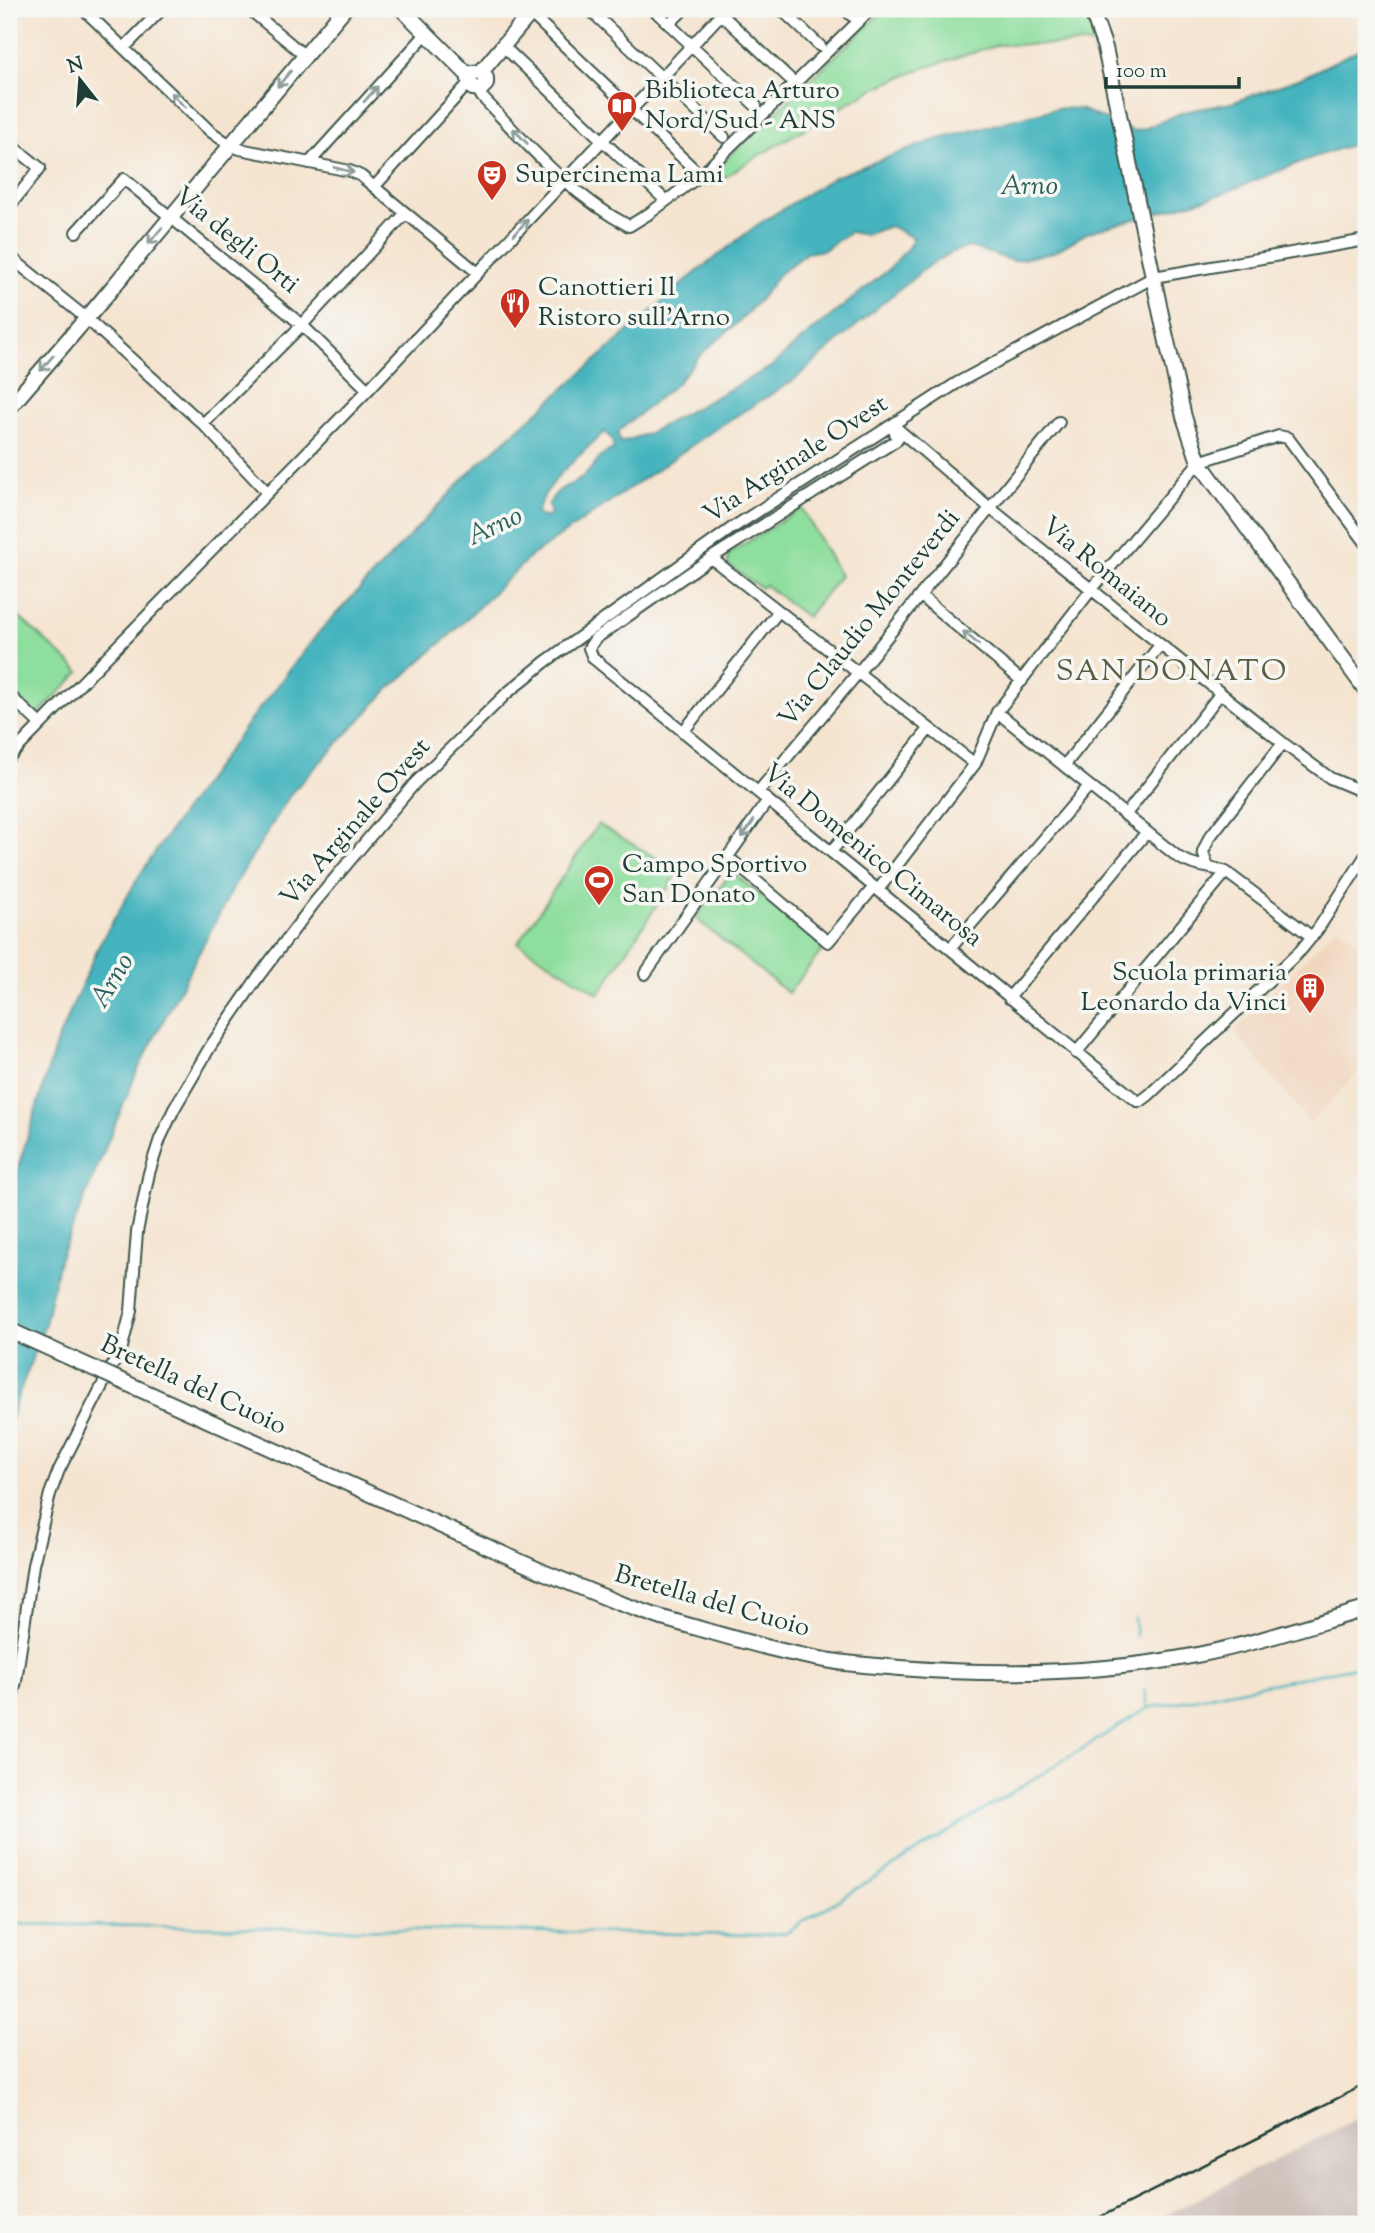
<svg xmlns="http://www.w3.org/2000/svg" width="1375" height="2233" font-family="'Sorts Mill Goudy',serif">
	<rect width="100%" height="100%" fill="#f6f6f2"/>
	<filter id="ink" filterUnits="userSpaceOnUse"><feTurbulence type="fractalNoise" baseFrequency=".0143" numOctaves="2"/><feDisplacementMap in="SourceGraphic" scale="14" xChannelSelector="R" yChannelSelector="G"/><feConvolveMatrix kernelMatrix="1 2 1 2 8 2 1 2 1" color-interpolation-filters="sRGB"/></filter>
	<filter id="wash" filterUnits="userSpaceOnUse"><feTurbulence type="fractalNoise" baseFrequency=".00686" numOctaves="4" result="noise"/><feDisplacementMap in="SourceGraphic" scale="28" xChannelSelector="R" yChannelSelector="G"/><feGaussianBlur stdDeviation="1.57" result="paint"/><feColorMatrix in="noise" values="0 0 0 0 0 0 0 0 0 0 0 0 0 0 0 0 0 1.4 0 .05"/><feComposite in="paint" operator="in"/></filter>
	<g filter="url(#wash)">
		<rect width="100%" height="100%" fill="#f5e4d0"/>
		<path fill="#f1d5bd" d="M1338,926L1366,947V1064L1310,1123L1234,1031Z"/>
		<path fill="#cec1ba" d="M1366,2114V2224H1148Z"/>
		<path fill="#8ede9e" stroke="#568e69" stroke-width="2" d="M885,9H1085L1096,44L997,45L924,68L875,88L751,160L712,186L706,178Z
			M802,508L840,576L807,617L765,585L761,588L728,565V554Z
			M9,608L80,672L37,715L9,690Z
			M598,824L679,871L599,994L518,943Z
			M732,872L825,947L788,993L695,918Z"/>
		<path fill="#45b4be" stroke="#327879" stroke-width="2" fill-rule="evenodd" d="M1366,46V140L1311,158L1219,195L1089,232L1054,252L1013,261L970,247L952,252L928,266L879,306L794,380L720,426L530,557L450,635L388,690L292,792L233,888L137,1071L59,1260L45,1324L14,1407L9,1429V1197L56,1044L100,943L141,873L180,816L251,719L320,631L474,468L689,278L757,225L834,177L932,141L1058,108L1080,109L1133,131L1144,129L1183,112L1231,103L1303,77ZM890,226L914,238L907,249L887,271L796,344L771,367L649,433L620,443L618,433L621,429L676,384L702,353L742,319L766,292L778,275L806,253L824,250L850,232L865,235ZM604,432L612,439L614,449C596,455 598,464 585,475C568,490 560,482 548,506L551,512L548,517L539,516L537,512L545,494L560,474Z"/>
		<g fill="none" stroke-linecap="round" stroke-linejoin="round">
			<path stroke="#45b4be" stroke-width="2.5" d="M1134,1618L1136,1636
				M1145,1690L1148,1708
				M9,1924L759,1935L785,1933L1148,1708L1366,1665"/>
		</g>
	</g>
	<g filter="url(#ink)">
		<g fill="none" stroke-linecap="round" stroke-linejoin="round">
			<g stroke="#3f564b" stroke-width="14">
				<path id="minor" d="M83,9L210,131L230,145L240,149L350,171L361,176L478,273
					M249,9L304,55
					M589,9L724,137
					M653,9L756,106
					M781,9L820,46
					M845,9L852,16
					M530,13L694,169
					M721,14L789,78
					M669,24L684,9
					M502,45L662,197
					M124,48L162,9
					M478,89L482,97C527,144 570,195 629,226L650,213L701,175L871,9
					M9,143L40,168L9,207
					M309,163L427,33
					M375,186L469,83
					M76,232L124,179L302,325L368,390
					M9,256L86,318L203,424L267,492
					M203,424L302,325L405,214
					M893,425L897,440L711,558L595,639L589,648L593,658L1137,1101H1141L1149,1095L1301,950L1318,929L1366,855
					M893,425L990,508L1283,743L1330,778L1366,793
					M711,558L975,764
					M921,596L1022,681
					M9,695L40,724
					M997,712L1178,857C1193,867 1210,866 1226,872L1312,937
					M683,732L778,612
					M9,757L368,390L726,9
					M1064,766L1160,645
					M758,792L858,673L1059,422
					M1126,814L1220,694
					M831,852L929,729
					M728,857L828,942L874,887
					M1208,867L1203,852L1209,838L1283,743
					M878,890L975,764L997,712L1011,694L1091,590L1199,462L1279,436L1288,438L1366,543
					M950,949L1089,786
					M645,974L768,800
					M1009,998L1146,833
					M1076,1053L1226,872
					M9,1710L16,1681L33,1565L50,1494L59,1470L122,1347L131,1311L137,1232L149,1173L160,1139L174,1109L210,1047L258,977L315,902L415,783L506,694L545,662L732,528L957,383L1154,277L1366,240"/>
			</g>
			<g stroke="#3f564b" stroke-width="18">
				<path id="major" d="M402,9L470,77
					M1091,9L1105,48L1163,324L1184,417L1199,462L1366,690
					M481,72L486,78V84L481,89L473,88L469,80L472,73L481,72L534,9
					M9,408L98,305L344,9
					M662,1618C720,1634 778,1653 838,1662C858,1665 880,1666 901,1668C1001,1676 1099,1674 1197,1655C1254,1644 1310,1625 1366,1609"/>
			</g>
			<use href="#minor" stroke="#fff" stroke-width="10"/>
			<use href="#major" stroke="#fff" stroke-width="14"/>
			<path stroke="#1f3d34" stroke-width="2.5" d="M1086,2224L1366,2084"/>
			<g stroke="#3f564b" stroke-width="18" stroke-linecap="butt">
				<path id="major-bridge" d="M9,1330L543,1572L619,1603L662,1618"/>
			</g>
			<use href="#major-bridge" stroke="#fff" stroke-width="14"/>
		</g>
		<defs><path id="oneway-shaft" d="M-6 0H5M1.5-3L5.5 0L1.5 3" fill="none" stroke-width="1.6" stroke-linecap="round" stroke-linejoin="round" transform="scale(1.75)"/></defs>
		<g stroke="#8f9e9a">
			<use href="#oneway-shaft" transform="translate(284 79) rotate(130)"/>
			<use href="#oneway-shaft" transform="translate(371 94) rotate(-48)"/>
			<use href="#oneway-shaft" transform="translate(178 100) rotate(-136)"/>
			<use href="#oneway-shaft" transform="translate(520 136) rotate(-134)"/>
			<use href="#oneway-shaft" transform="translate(344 170) rotate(15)"/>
			<use href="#oneway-shaft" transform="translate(521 227) rotate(-48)"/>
			<use href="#oneway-shaft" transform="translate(155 236) rotate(130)"/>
			<use href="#oneway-shaft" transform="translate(47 363) rotate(130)"/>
			<use href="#oneway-shaft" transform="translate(971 638) rotate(-140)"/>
			<use href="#oneway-shaft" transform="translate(748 829) rotate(125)"/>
		</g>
	</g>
	<defs>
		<g id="library-pin" transform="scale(1.575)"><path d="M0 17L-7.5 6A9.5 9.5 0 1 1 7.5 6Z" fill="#c8321e" stroke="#f6f6f2"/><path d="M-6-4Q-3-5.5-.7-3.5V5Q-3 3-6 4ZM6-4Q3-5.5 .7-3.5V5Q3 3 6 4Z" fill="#fff"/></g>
		<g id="theatre-pin" transform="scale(1.575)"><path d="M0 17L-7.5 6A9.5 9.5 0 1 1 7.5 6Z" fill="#c8321e" stroke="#f6f6f2"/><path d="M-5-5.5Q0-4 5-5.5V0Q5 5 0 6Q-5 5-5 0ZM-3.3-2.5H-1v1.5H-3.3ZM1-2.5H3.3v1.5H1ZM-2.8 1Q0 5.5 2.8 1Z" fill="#fff"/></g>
		<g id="restaurant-pin" transform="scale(1.575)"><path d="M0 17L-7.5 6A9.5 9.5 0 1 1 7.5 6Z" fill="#c8321e" stroke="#f6f6f2"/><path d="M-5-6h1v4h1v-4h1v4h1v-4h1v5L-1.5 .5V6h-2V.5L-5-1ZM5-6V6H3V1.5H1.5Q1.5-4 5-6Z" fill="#fff"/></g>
		<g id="stadium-pin" transform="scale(1.575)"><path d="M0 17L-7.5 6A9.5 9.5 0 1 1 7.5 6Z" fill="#c8321e" stroke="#f6f6f2"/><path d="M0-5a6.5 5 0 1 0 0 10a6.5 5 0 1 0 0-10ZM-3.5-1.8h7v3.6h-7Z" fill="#fff"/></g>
		<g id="building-pin" transform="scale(1.575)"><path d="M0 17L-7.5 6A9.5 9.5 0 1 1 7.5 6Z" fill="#c8321e" stroke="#f6f6f2"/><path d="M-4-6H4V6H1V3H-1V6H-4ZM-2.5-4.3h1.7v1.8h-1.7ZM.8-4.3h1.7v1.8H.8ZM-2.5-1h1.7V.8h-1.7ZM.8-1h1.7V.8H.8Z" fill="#fff"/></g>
	</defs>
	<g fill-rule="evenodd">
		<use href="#library-pin" x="622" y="106"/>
		<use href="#theatre-pin" x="492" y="175"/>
		<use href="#restaurant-pin" x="515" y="303"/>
		<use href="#stadium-pin" x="599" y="880"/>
		<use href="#building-pin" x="1310" y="988"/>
	</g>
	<g text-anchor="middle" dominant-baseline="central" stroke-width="7" stroke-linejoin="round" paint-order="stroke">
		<g font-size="26" fill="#1f3d34" stroke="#f6f6f2" text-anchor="start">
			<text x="645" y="91">Biblioteca Arturo<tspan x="645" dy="30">Nord/Sud - ANS</tspan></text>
			<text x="515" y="175">Supercinema Lami</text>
			<text x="538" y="288">Canottieri Il<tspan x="538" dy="30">Ristoro sull'Arno</tspan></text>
			<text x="622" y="865">Campo Sportivo<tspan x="622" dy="30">San Donato</tspan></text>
			<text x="1287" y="973" text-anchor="end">Scuola primaria<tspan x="1287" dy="30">Leonardo da Vinci</tspan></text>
		</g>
		<g font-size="26" fill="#1f3d34" stroke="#f6f6f2">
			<text transform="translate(236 241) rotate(39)">Via degli Orti</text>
			<text transform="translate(796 460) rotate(-33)">Via Arginale Ovest</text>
			<text transform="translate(1106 573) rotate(39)">Via Romaiano</text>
			<text transform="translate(870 619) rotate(-51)">Via Claudio Monteverdi</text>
			<text transform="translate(356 823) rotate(-49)">Via Arginale Ovest</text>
			<text transform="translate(872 856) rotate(39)">Via Domenico Cimarosa</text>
			<text transform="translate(193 1386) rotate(25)">Bretella del Cuoio</text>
			<text transform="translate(712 1602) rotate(16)">Bretella del Cuoio</text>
		</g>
		<g font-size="28" font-style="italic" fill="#2a615d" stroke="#f6f6f2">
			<text x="1029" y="187">Arno</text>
			<text transform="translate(495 527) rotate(-25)">Arno</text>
			<text transform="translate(113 981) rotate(-59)">Arno</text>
		</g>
		<g font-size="30" letter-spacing="2" fill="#5c5f43" stroke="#f6f6f2">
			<text x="1172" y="672">SAN DONATO</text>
		</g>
	</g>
	<rect width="1375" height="2233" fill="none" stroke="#f6f6f2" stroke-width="35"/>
	<g transform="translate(80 80) rotate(343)" stroke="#f6f6f2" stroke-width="5" paint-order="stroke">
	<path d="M0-5L12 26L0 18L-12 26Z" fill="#1f3d34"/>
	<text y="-10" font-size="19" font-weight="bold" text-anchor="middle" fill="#1f3d34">N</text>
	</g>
	<path d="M1106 77v10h133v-10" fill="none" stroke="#1f3d34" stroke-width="3.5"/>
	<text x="1116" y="77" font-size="21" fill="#1f3d34" stroke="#f6f6f2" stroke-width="5" paint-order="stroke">100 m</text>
</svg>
